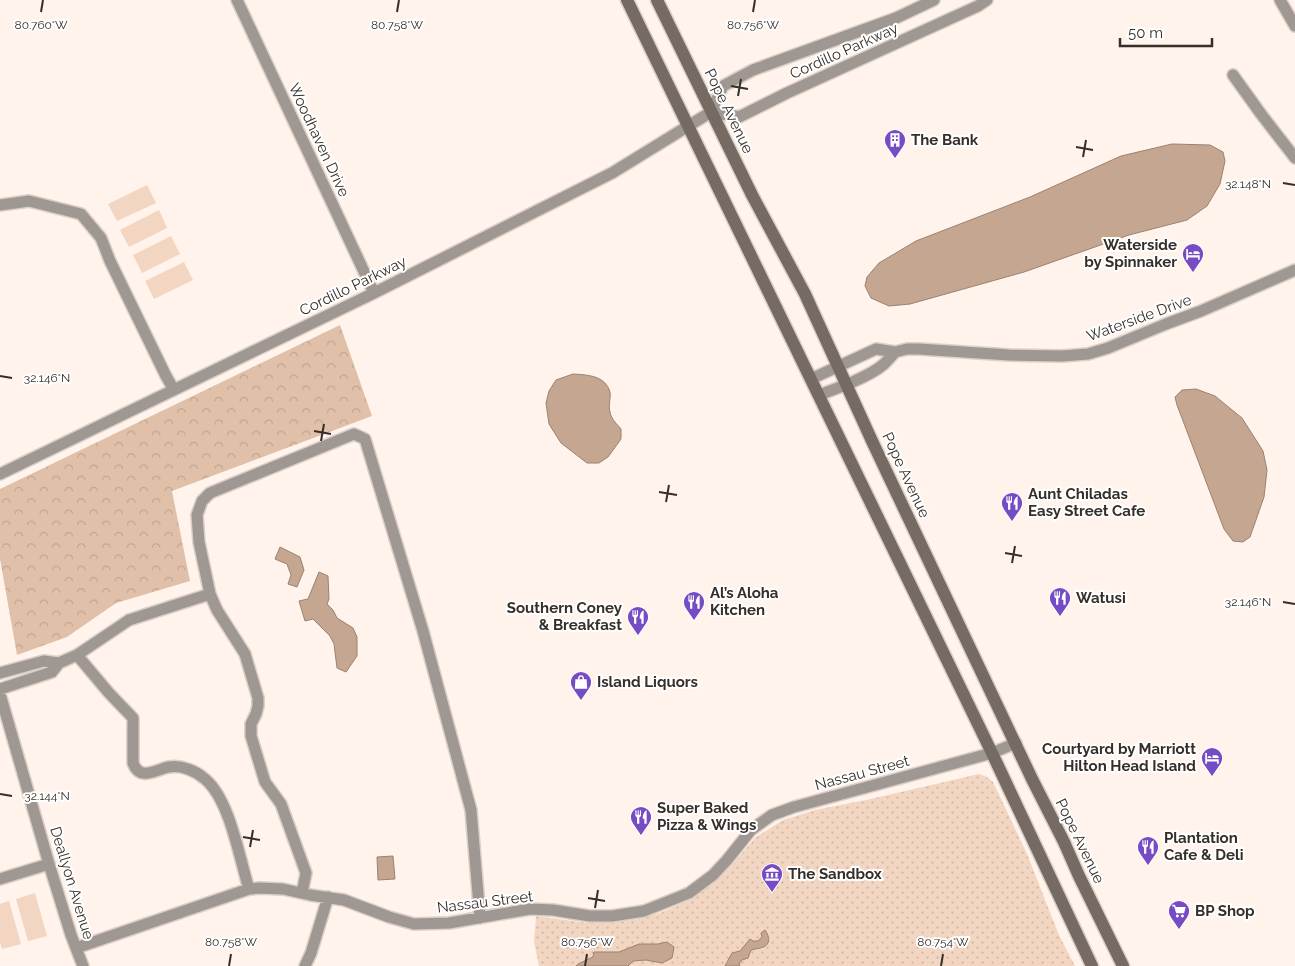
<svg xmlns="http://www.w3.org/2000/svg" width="1295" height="966" font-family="Raleway,sans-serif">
	<defs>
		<pattern id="forest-crowns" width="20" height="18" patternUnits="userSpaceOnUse" patternTransform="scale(1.25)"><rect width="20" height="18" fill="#e0c0a9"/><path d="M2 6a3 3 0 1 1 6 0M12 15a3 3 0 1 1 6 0" fill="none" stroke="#c1a591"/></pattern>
		<pattern id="park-dots" width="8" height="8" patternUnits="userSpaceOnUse" patternTransform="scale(1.25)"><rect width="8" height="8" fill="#f2d6c2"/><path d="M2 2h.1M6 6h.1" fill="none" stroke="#d0b8a7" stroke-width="1.8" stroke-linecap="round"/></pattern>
	</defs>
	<rect width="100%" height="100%" fill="#fff3eb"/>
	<path fill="url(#forest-crowns)" d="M340,325L372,416L172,491L190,581L116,603L67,637L17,655L0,559V489Z"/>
	<path fill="url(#park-dots)" d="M979,774L987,777L993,782L1027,854L1059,935L1075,966H539L534,942L536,916L587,923H612L639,919L660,913L685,902L710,886L730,867L756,837L783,820L815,810L866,800Z"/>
	<path fill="#f2d6c2" d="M147,185L156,203L117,221L108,204Z
		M159,210L167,228L129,247L120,230Z
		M171,236L180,254L142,273L133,255Z
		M184,262L193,280L154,299L145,281Z
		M35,893L47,936L28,941L16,899Z
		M9,901L21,944L2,949L0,942V904Z"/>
	<path fill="#c5a690" stroke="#9a8271" d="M1172,144L1210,145L1223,152L1225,161L1220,184L1207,206L1187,220L1129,235L1024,272L910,304L889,306L871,298L865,286L867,277L879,263L916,241L1030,197L1121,156Z
		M573,374C587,375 605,375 610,392C611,398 608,406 610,412C611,419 617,424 621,429V439L608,457L599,463H587L561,443L549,424L546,403L549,391L556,380Z
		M1196,389L1215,396L1242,418L1263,451L1267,470L1264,497L1250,537L1243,542L1233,541L1224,529L1177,405L1175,397L1182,390Z
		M280,547L300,557L304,570L297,587L288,584L291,575L287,564L275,559Z
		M319,572L328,576L329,599L327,604L333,610L337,618L353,628L357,637V656L346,672L337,668L334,644L330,636L313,619L305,621L299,601L308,599Z
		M393,856L395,879L378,880L377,857Z
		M765,930C770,937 771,946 760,948C757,949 754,949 751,950L748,958L742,960L739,964L740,966H725L732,953L740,951L750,939L753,941H758L762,937L761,933Z
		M667,942L674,947L672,958L662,963L646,960L633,961L628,966H576L578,964L593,957L594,952H619L639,944H658Z"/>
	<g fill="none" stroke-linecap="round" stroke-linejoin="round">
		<g stroke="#dbd0c8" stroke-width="14">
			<path id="minor" d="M237,0L374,293
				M1280,0L1295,26
				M1233,75L1261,114L1295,158
				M711,112L739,117L787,93L978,6L987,0
				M0,205L29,201L81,214L101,238L110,261L166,376L174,390
				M895,352L907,349H919L1009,355L1062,356L1088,354L1108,348L1166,324L1201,311L1295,270
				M811,379L876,349L895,352C892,356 888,360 884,364C869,377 838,388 819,395
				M0,474L374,293L612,173L711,112L723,86L753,70L896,18L934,0
				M77,655L129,620L210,594
				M59,663L77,655L109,693L133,718V763C140,782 157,769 169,767C182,765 196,771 205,779C230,800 239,857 249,889
				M0,673L44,661L59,663L52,672L0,689
				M0,694L49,864L71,935L83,966
				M0,879L49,864
				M302,893L306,873L281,804L265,782L251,736V724L256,714L258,706V698L245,654L217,610L210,594L199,542L197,515L202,501L210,493L354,434L365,439L423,631L471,810L480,918
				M76,948L249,889L260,888L283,889L310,895L344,900L389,917L414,924L449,923L530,909L553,910L590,916H612L644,911L689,893L713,875L727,860L751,830L772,815L794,807L992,753L1016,743
				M305,966L311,953L328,897"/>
		</g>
		<g stroke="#dbd0c8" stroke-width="15">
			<path id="secondary" d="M627,0L992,753L1092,966
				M657,0L752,195L805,294L872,441L1032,779L1064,842L1079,876L1123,966"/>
		</g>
		<use href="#minor" stroke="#9f9892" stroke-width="11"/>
		<use href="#secondary" stroke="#766b63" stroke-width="12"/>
	</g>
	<path fill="none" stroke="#352e29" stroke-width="2" d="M41,12L43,0M397,12L399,0M753,12L755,0M731,86L748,89M738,96L741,79M1076,147L1093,150M1083,157L1086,140M1283,183L1295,185M0,376L12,378M314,431L331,434M321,441L324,424M659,492L677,495M666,502L669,485M1005,553L1022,556M1012,563L1015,546M1283,602L1295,604M0,794L12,796M243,837L260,840M250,847L253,830M588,898L605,901M595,908L598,890M229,966L231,954M585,966L587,954M941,966L943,954"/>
	<defs>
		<g id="building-pin" transform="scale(1.125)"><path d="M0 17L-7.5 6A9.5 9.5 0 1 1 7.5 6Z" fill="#764cc4" stroke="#fff"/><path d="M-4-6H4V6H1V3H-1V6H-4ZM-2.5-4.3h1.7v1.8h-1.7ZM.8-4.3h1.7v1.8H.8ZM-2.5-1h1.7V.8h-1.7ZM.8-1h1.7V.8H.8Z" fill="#fff"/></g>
		<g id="hotel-pin" transform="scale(1.125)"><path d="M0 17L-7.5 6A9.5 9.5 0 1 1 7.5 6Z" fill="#764cc4" stroke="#fff"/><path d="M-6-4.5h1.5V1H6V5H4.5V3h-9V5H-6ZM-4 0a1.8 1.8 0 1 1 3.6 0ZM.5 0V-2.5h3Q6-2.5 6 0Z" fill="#fff"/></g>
		<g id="restaurant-pin" transform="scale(1.125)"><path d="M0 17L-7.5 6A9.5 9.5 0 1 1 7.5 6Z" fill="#764cc4" stroke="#fff"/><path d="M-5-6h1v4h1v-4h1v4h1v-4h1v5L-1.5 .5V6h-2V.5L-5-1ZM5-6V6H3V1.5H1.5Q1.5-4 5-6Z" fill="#fff"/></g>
		<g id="shop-pin" transform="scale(1.125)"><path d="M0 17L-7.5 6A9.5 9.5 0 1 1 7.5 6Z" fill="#764cc4" stroke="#fff"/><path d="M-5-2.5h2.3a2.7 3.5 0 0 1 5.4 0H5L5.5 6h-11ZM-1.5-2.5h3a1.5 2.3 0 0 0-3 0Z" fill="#fff"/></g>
		<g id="museum-pin" transform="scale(1.125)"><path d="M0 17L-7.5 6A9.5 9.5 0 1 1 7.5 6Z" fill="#764cc4" stroke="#fff"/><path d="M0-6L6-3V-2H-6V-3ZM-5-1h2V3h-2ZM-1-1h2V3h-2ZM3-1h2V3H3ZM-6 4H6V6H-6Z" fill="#fff"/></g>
		<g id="supermarket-pin" transform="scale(1.125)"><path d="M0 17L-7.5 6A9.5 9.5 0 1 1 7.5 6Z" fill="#764cc4" stroke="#fff"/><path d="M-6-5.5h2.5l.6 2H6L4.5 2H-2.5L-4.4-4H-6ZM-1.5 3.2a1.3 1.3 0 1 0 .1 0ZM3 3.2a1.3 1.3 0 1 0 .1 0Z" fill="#fff"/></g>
	</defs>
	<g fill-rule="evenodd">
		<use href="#building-pin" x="895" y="140"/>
		<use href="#hotel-pin" x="1193" y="254"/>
		<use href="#restaurant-pin" x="1012" y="503"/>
		<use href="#restaurant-pin" x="1060" y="598"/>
		<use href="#restaurant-pin" x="694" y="602"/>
		<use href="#restaurant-pin" x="638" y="617"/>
		<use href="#shop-pin" x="581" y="682"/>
		<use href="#hotel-pin" x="1212" y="758"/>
		<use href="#restaurant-pin" x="641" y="817"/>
		<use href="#restaurant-pin" x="1148" y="847"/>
		<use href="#museum-pin" x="772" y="874"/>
		<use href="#supermarket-pin" x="1179" y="911"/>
	</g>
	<g text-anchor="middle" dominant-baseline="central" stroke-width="4" stroke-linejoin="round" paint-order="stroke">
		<g font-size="15" fill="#352e29" stroke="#fff">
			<text transform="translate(844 51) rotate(-24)">Cordillo Parkway</text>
			<text transform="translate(729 111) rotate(64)">Pope Avenue</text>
			<text transform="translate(319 140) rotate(65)">Woodhaven Drive</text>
			<text transform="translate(353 286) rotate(-26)">Cordillo Parkway</text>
			<text transform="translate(1139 318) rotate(-20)">Waterside Drive</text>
			<text transform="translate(906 475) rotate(65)">Pope Avenue</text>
			<text transform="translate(862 773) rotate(-15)">Nassau Street</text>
			<text transform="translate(1080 841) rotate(64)">Pope Avenue</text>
			<text transform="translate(72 883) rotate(73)">Deallyon Avenue</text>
			<text transform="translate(485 902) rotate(-7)">Nassau Street</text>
		</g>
		<g font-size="15" font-weight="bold" fill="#352e29" stroke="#fff" text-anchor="start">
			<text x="911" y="140">The Bank</text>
			<text x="1177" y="245" text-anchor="end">Waterside<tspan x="1177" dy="17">by Spinnaker</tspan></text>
			<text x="1028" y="494">Aunt Chiladas<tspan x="1028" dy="17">Easy Street Cafe</tspan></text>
			<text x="710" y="593">Al’s Aloha<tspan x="710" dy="17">Kitchen</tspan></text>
			<text x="1076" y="598">Watusi</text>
			<text x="622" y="608" text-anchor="end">Southern Coney<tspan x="622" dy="17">&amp; Breakfast</tspan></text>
			<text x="597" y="682">Island Liquors</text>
			<text x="1196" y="749" text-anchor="end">Courtyard by Marriott<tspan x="1196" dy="17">Hilton Head Island</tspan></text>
			<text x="657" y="808">Super Baked<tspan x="657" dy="17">Pizza &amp; Wings</tspan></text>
			<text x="1164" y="838">Plantation<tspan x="1164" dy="17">Cafe &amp; Deli</tspan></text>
			<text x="788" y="874">The Sandbox</text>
			<text x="1195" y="911">BP Shop</text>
		</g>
	</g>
	<g font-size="12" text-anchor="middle" fill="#352e29" stroke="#fff" stroke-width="4" stroke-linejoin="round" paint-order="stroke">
		<text x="41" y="29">80.760°W</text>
		<text x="397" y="29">80.758°W</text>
		<text x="753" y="29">80.756°W</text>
		<text x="1248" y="188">32.148°N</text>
		<text x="47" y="382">32.146°N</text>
		<text x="1248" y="606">32.146°N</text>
		<text x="47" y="800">32.144°N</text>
		<text x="231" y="946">80.758°W</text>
		<text x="587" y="946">80.756°W</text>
		<text x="943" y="946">80.754°W</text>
	</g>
	<path d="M1120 38v8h92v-8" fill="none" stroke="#352e29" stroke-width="2.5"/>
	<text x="1128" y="38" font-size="15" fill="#352e29" stroke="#ffffff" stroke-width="4" paint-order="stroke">50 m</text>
</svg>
